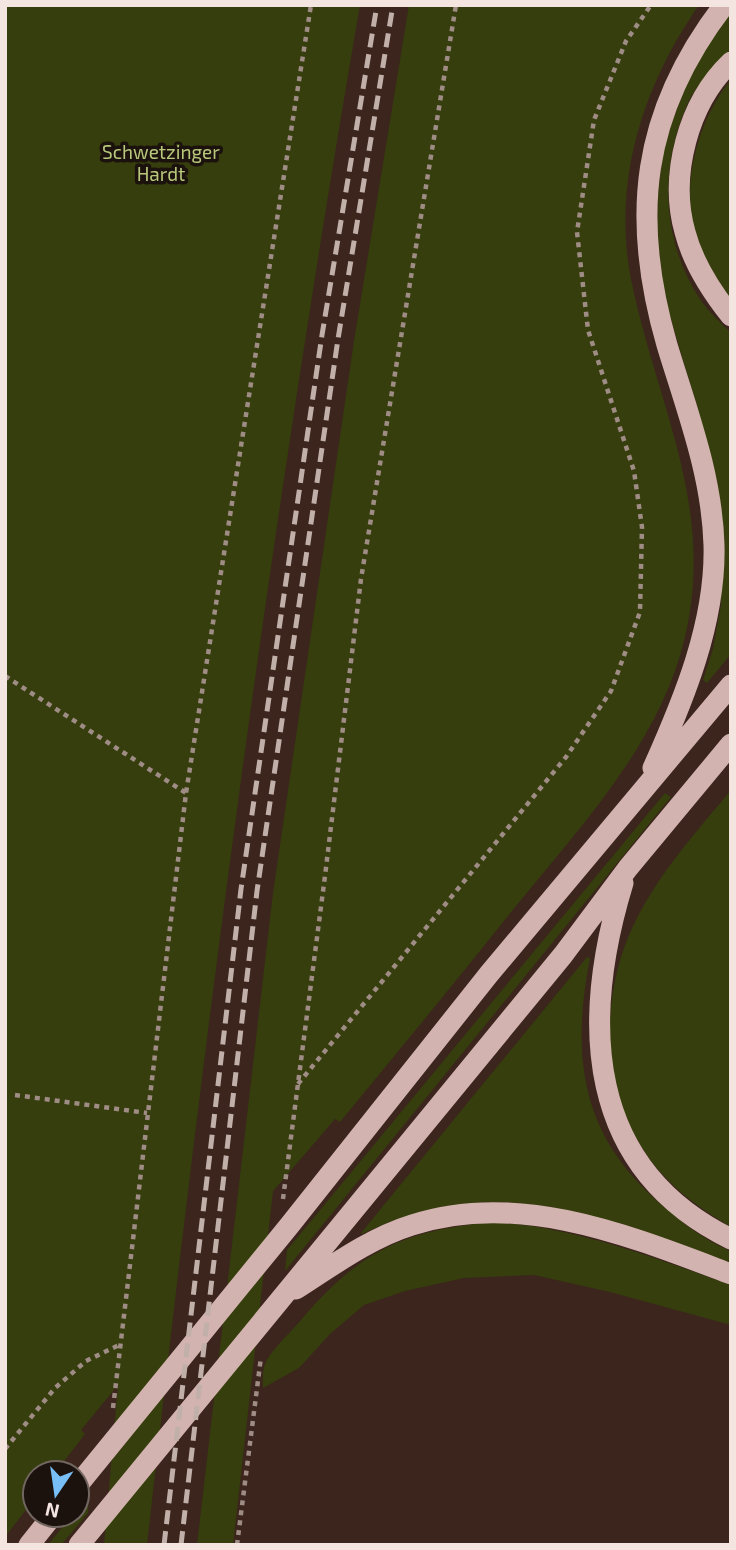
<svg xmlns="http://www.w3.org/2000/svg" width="736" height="1550" font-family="'Exo 2',sans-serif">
	<rect width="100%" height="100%" fill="#3b251d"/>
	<path fill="#363e0d" d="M5,5H360C272,516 204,1030 147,1545H104L118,1385L81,1430L85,1434L55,1473H35V1498L5,1537Z
		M409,5H699C643,85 612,182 631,279C656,403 716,506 685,637C660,744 579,828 512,911C455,982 398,1052 340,1122L335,1119L273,1191L233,1545H197L273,893L354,341Z
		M731,11V49C715,65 698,82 688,103C659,168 661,242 702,302C710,313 721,323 731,333V654L707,683L703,680L713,649L721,605L720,514L702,424L665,299L655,247L657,204L663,149L686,81L715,30Z
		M731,79V302C723,290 714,278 707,266C675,206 691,130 731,79Z
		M731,790V1227C708,1213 686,1199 667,1179C600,1112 595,1001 636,920C660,872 697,831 731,790Z
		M665,793L671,797L285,1271L287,1250Z
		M587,957L590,958C570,1061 582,1141 668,1210C687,1226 707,1242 731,1251V1263C602,1218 497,1168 362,1234L361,1233Z
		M496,1222C578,1228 654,1258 731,1285V1325L610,1292L534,1275L464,1278L405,1291L364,1305L330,1334L299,1368L263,1388C263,1381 262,1369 266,1362C272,1349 291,1332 301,1320C359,1251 406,1229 496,1222Z
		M89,1493L88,1513L61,1545H48L72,1515H77V1509Z"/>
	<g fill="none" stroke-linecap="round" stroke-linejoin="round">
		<path stroke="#9e8c85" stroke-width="4.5" stroke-dasharray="5 5" stroke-linecap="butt" d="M5,676L186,793
			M298,1084L566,757L611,691L640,612L642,527L634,471L588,330L577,232L594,120L626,41L651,5
			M15,1095L147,1113
			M283,1199L325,876L361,579L456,5
			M113,1408L186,793L311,5
			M5,1449L55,1388L86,1361L119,1345
			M237,1545L261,1357"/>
		<path stroke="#d3b3b0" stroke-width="21" d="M731,62C688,103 669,175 685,232C693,263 711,291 731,316
			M653,768C684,699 716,622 714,545C712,475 687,411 667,345C630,217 641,113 724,5
			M623,883C581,1021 584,1167 731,1239
			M296,1289C332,1266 370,1238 412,1225C519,1190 630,1236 731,1274
			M77,1486L289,1226L489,974L731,685
			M29,1545L53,1515
			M79,1545L563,955L628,868L731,744"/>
		<path stroke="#c1afa9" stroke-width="5" stroke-dasharray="14 7" stroke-linecap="butt" d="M164,1545L241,889L322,335L377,5
			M181,1545L257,891L338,339L393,5"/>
	</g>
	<g text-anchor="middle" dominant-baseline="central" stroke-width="7" stroke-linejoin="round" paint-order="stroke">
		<g font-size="19" fill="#b9c97b" stroke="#1b110d">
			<text x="161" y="151">Schwetzinger<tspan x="161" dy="22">Hardt</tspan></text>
		</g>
	</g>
	<rect width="736" height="1550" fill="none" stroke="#f5e5e0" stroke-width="14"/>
	<g transform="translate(56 1494) rotate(193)"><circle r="33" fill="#1b110d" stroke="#726661" stroke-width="2"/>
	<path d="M0-5L12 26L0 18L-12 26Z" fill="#78bff7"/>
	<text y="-10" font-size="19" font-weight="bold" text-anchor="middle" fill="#f5e5e0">N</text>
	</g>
</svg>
